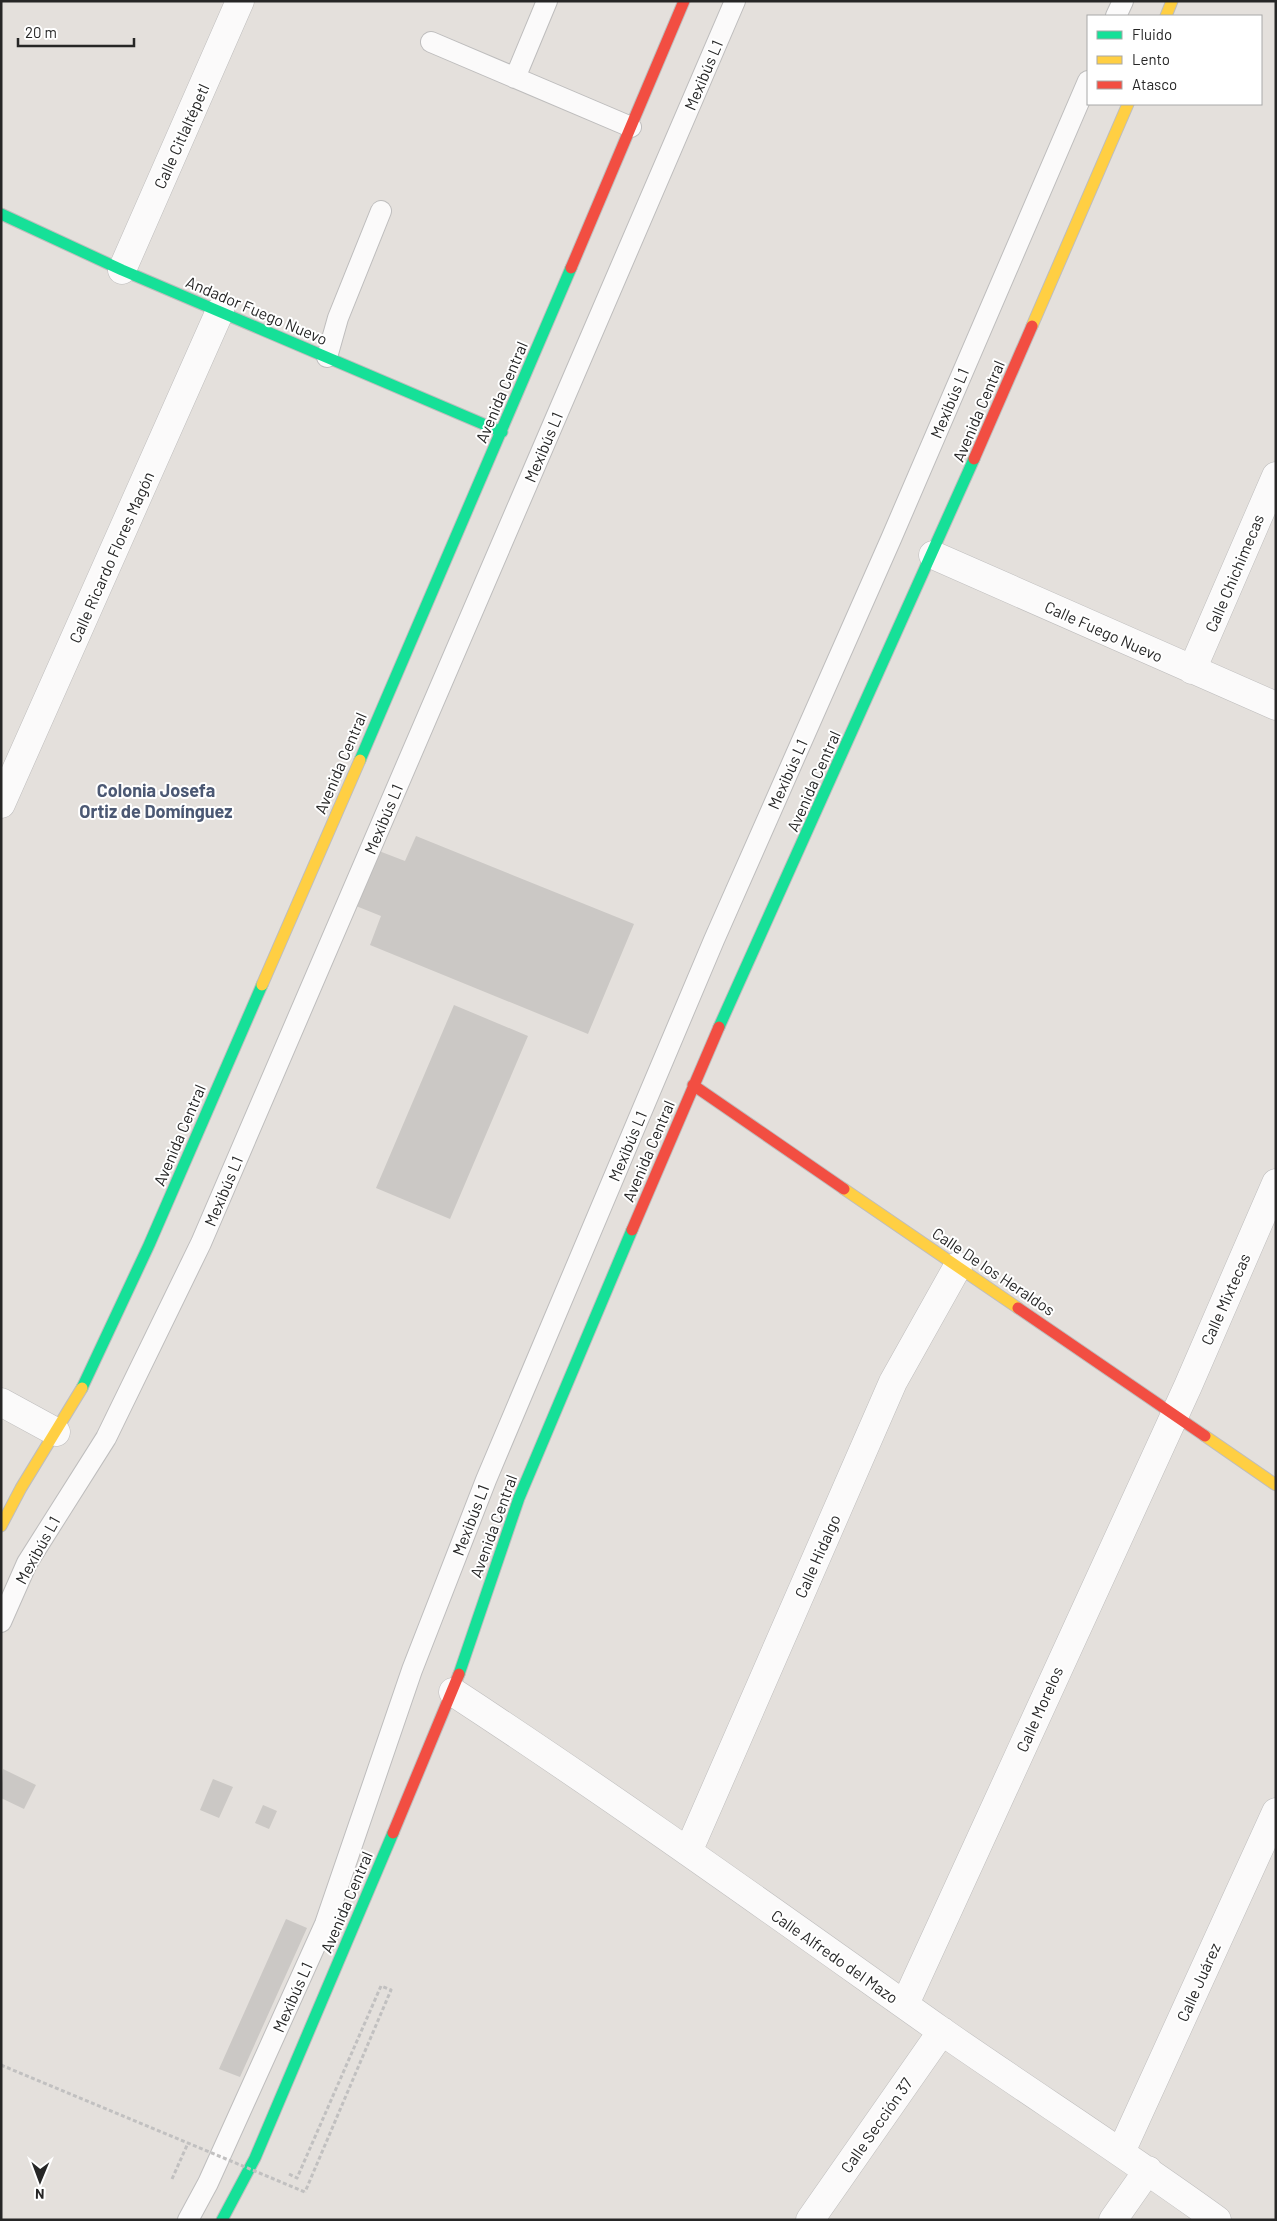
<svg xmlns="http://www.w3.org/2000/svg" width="1277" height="2221" font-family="Barlow,sans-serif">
	<rect width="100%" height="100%" fill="#e4e0dc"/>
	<path fill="#cbc8c5" d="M416,836L634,924L588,1034L370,945L381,916L356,906L379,851L405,861Z
		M454,1005L528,1036L450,1219L376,1188Z
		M3,1769L36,1785L24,1809L1,1798Z
		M213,1779L233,1787L219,1818L200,1810Z
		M263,1805L277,1811L269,1829L255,1823Z
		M286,1919L307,1928L240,2077L219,2069Z"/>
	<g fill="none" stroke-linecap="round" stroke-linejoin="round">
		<g stroke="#bebdbd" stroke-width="22">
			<path id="lane" d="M1116,16L1123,1
				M431,42L631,127
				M515,78L547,1
				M327,357L338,318L381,211
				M1,1622L27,1563L106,1438L201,1243L735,1
				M188,2220L208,2183L325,1924L412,1670L486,1480L714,940L891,539L1088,81"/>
		</g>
		<g stroke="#bebdbd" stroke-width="29">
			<path id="street" d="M122,270L240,1
				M933,555L1276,706
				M1192,670L1276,476
				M1,804L220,311
				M1,1402L56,1432
				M453,1692C618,1800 779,1916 940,2030C1032,2094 1126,2154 1217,2220
				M688,1852L893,1382L958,1266
				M905,2004L1188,1386L1276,1183
				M1121,2152L1276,1812
				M810,2220L942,2031
				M1113,2220L1148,2170"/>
		</g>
		<g stroke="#bebdbd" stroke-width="13">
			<path id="fast" d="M1,214L122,270L502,432
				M360,760L571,268
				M719,1027L974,459
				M82,1388L149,1245L262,985
				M459,1674L519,1498L632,1230
				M222,2220L255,2158L393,1833"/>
		</g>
		<g stroke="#bebdbd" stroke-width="13">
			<path id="slow" d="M1166,16L1172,1
				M1032,326L1128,104
				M262,985L360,760
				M844,1189L1018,1308
				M1205,1436L1276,1485
				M1,1526L21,1488L82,1388"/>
		</g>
		<g stroke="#bebdbd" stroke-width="13">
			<path id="jam" d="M571,268L684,1
				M974,459L1032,326
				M693,1085L844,1189
				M632,1230L719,1027
				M1018,1308L1205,1436
				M393,1833L459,1674"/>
		</g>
		<path stroke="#c1c0c0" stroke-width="3" stroke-dasharray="4 2.5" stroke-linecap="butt" d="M289,2174L297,2178L381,1986L391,1990L305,2192
			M172,2179L188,2143"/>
		<use href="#lane" stroke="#fbfafa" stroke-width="20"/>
		<use href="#street" stroke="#fbfafa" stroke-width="28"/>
		<use href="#fast" stroke="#16e098" stroke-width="11"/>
		<use href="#slow" stroke="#ffcf43" stroke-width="11"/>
		<use href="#jam" stroke="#f24e42" stroke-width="11"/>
		<path stroke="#c1c0c0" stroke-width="3" stroke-dasharray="4 2.5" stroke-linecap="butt" d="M1,2065L305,2192"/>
	</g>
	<g text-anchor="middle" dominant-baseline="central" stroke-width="4" stroke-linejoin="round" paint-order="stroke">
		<g font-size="16" fill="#262626" stroke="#fff">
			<text transform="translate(703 75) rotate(-67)">Mexibús L1</text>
			<text transform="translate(181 136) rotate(-66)">Calle Citlaltépetl</text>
			<text transform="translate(257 310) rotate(23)">Andador Fuego Nuevo</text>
			<text transform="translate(501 392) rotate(-67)">Avenida Central</text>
			<text transform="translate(949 403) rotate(-67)">Mexibús L1</text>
			<text transform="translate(978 411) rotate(-67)">Avenida Central</text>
			<text transform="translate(543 447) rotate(-67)">Mexibús L1</text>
			<text transform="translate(111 557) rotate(-66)">Calle Ricardo Flores Magón</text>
			<text transform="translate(1234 573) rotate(-67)">Calle Chichimecas</text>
			<text transform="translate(1104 631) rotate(24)">Calle Fuego Nuevo</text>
			<text transform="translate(340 763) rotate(-67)">Avenida Central</text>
			<text transform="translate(787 774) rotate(-66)">Mexibús L1</text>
			<text transform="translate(813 781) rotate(-66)">Avenida Central</text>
			<text transform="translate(383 819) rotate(-67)">Mexibús L1</text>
			<text transform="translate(179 1135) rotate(-67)">Avenida Central</text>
			<text transform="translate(627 1146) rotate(-67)">Mexibús L1</text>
			<text transform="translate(648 1151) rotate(-67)">Avenida Central</text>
			<text transform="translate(223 1191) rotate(-67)">Mexibús L1</text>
			<text transform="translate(994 1271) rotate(34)">Calle De los Heraldos</text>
			<text transform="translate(1225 1299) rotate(-66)">Calle Mixtecas</text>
			<text transform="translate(470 1520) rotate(-69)">Mexibús L1</text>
			<text transform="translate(493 1526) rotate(-70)">Avenida Central</text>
			<text transform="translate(37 1550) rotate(-61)">Mexibús L1</text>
			<text transform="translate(817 1556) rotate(-66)">Calle Hidalgo</text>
			<text transform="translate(1039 1709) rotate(-66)">Calle Morelos</text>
			<text transform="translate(346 1902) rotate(-67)">Avenida Central</text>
			<text transform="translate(835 1956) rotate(35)">Calle Alfredo del Mazo</text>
			<text transform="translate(1198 1982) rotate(-66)">Calle Juárez</text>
			<text transform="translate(292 1997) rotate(-66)">Mexibús L1</text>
			<text transform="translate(876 2125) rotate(-55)">Calle Sección 37</text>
		</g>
		<g font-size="18" font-weight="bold" fill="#4b5873" stroke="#fff">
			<text x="156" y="790">Colonia Josefa<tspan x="156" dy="21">Ortiz de Domínguez</tspan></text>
		</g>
	</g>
	<rect width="1277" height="2221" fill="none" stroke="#262626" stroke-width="5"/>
	<rect x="1087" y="15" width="175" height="90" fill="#ffffff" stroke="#a8a8a8"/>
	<rect x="1097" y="31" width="25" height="8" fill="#16e098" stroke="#a8a8a8"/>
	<text x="1132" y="40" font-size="15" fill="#262626">Fluido</text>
	<rect x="1097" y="56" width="25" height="8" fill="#ffcf43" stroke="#a8a8a8"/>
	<text x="1132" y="65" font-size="15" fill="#262626">Lento</text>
	<rect x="1097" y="81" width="25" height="8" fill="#f24e42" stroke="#a8a8a8"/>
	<text x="1132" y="90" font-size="15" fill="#262626">Atasco</text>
	<g transform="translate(40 2181) rotate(181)" stroke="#ffffff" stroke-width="4" paint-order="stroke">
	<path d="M0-4L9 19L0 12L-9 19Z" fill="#262626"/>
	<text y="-8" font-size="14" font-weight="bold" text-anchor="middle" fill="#262626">N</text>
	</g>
	<path d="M18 38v8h116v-8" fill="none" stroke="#262626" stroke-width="2.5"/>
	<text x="25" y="38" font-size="15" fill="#262626" stroke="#ffffff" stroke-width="4" paint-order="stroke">20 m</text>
</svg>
